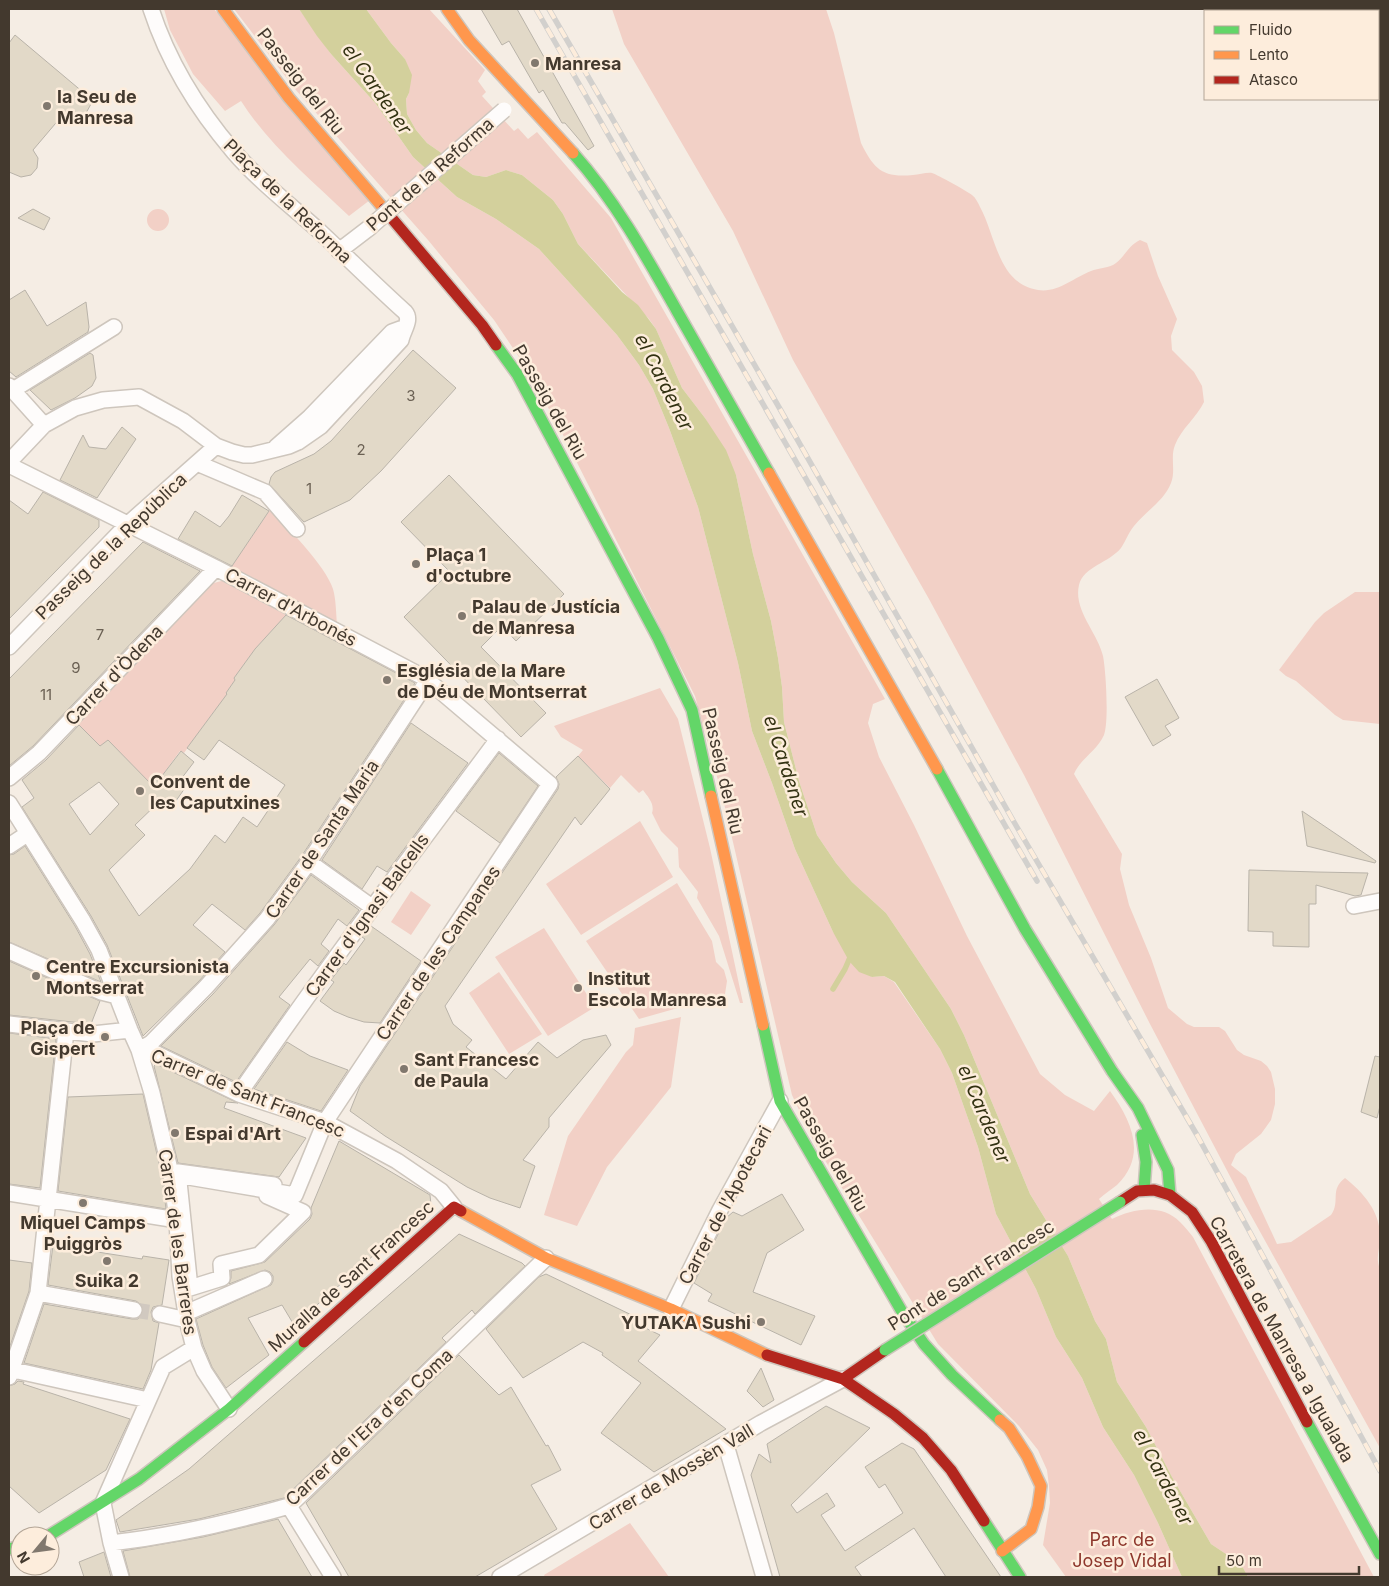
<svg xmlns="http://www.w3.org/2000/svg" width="1389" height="1586" font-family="Inter,sans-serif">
	<rect width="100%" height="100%" fill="#f5ede4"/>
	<path fill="#f2d0c6" d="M164,9H214L370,200L349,216C311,180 269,145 241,101L225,111L193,74L170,30Z
		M234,9H299L331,54L376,104L413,157L457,197L496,219L539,249L617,335L639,365L653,389L669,428L698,507L738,663L752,731L772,783L795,849L833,932L872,977L884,976L894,982L940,1049L952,1073L978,1147L996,1214L1036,1289L1056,1337L1082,1378L1103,1427L1134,1475L1158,1523L1182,1577H1066L1043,1545L1050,1503L1049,1486L1047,1470L1038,1450L1019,1426L938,1344L815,1144L792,1095L722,795L695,696L559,427L523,363L494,320L428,240L295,89Z
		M366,9H429L485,70L478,81L486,92L482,96L514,131L518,128L528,139L537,132L611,218L885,699L873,704L868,723L879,757L914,825L967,936L1040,1074L1065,1095L1094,1111L1110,1091C1131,1120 1148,1155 1117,1185C1111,1190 1104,1194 1099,1199L1112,1219C1133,1209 1161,1203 1180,1222C1185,1227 1189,1232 1193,1237L1374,1577H1248L1241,1564L1211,1544L1172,1477L1146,1427L1117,1382L1106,1339L1095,1321L1068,1256L1030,1194L964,1035L951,1009L886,913L852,882L836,863L817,835L799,781L784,722L782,687L778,658L771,621L753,554L736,475L705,418L682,388L656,329L649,319L578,244L563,214L553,200L522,175L506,170L486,177L473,175L427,143L416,130L407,114L406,99L409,93L405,59L391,43Z
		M612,9H826L834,33L861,143C874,169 882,178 913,175C919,175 927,172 932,173C938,175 967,191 972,195C976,198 978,203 980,207C996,236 998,284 1038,290C1058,293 1073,278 1091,271C1098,268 1110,268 1116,263C1125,256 1129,245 1140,240L1147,243L1158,276L1177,319L1171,336L1172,350L1194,372L1202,386L1204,402C1197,417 1181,429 1175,445C1170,457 1176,471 1171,483C1164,501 1146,511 1134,526C1128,533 1126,541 1121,548C1109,563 1084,566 1079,585C1073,610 1098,633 1103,656C1106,671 1109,722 1104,735C1097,751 1080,759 1074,774L1122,854L1120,869L1129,905L1151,958L1168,1008L1187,1024L1194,1027H1219L1225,1031L1237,1050L1244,1055L1261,1061L1267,1066L1271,1072L1275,1089V1104L1271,1120L1261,1134L1236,1154L1231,1165L1246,1177L1277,1244L1291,1242L1331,1215C1341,1201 1329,1190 1345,1178C1364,1193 1381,1213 1380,1238C1380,1250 1375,1257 1380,1269V1448L1243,1201L1150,1024L1024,775L929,599L793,360L733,231L624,44Z
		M147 220a11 11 0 1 1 22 0a11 11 0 1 1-22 0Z
		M270,510C288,528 325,565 333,589C336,599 336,613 337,624L229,570Z
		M225,580L286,615L255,649L234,678L235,680L226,693L238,702L215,710L184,753L180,751L158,781L155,779L152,785L108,740L73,768L87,733L76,722L203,586Z
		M1355,592H1380V724L1343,720L1335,715L1296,681L1286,676L1279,670L1315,622L1324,613Z
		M660,688L678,719L710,848L743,1003H740L719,936L697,898L698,892L679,867L678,848L661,831L652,813C655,804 648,797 643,790L639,793L621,775L610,788L578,756L583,750L561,737L554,726Z
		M640,821L673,877L581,935L546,884Z
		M677,883L712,941L716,962L724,970L727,981L725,994L721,1002L708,1006L692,1004L639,1019L586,941Z
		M411,891L431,905L411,935L391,922Z
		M544,928L595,1007L548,1036L495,957Z
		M499,972L542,1034L509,1054L469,993Z
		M681,1017L671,1087L607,1167L577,1226L544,1215L568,1136L626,1052L633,1045L635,1028Z
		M630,1523L669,1577H545L544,1575Z"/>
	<path fill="#d3d09c" d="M299,9H366L391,43L405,59L412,75L409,93L406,99L407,114L416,130L427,143L473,175L486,177L506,170L522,175L553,200L563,214L578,244L622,292L638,305L656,329L682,388L705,418L726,450L736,475L753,554L771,621L778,658L782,687L784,722L799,781L817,835L836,863L852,882L886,913L951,1009L964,1035L1030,1194L1068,1256L1095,1321L1106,1339L1117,1382L1146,1427L1172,1477L1211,1544L1241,1564L1248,1577H1182L1158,1523L1134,1475L1103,1427L1082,1378L1056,1337L1036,1289L996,1214L978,1147L952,1073L940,1049L895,982L884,976L872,977L859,972L849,961L833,932L795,849L772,783L752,731L738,663L698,507L669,428L653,389L639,365L617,335L539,249L496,219L457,197L413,157L376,104L331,54L317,36Z"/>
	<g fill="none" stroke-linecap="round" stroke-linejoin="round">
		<path stroke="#d3d09c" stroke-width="5.5" d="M833,989L845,969L851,955"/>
	</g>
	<path fill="#e2d9c8" stroke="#b9b3a9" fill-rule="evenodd" d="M481,9H517L594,146L588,150L565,123H562L543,90L539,93L509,41L502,45Z
		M15,35L84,93L75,98L91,104L86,113L71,120L61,117L33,150L38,158L37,168L31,175L21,177L9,172V43Z
		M33,209L50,218L44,230L18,218Z
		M25,290L47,326L86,302L89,327L88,332L16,377L9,371V300Z
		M413,350L456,388L381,471L350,500L304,522L269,484L271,477L275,472L314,454L331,441Z
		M90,353L93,355L96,378L92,386L75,398L51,410L30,390Z
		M122,427L136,439L97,498L60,480L83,435L89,447L106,449Z
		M449,475L564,594L516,641L502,626L481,647L546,713L521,737L404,617L450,572L401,522Z
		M43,492L99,520V527L9,619V500L28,514Z
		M242,495L269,511L232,566L178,539L195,511L220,527L229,516Z
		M143,542L200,571L33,746L9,766V679Z
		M286,615L415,683L301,857L260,913L245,930L212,904L193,925L225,952L199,981L143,1036L107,945L91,916L22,807L34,798L22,780L46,760L79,725L100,746L108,740L152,785L155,779L158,781L181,751L194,762L178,783L185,788L173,805L163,798L135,825L145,835L109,870L139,916L190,869L215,835L225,843L243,817L257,827L285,785L219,740L204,760L187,748L227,694L226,693L235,680L234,678L255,649ZM99,782L119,804L90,835L69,804Z
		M1157,679L1179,718L1165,726L1171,735L1153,746L1125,697Z
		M411,723L468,763L387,872L377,866L362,889L322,860Z
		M499,753L538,786L500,843L456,811Z
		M578,756L610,789L581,825L575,817L445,1006L453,1024L472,1040L466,1047L506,1079L538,1042L557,1058L583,1040L606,1035L611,1045L549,1118V1127L523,1160L535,1166L520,1208L490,1198L467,1187L385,1136L350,1111L360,1086L558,789L559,784L556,777Z
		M1302,811L1376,861L1375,863L1307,846Z
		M25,846L75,926L90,954L101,982L9,942V855L14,854Z
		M1249,870L1317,872L1368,873L1361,895L1355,896L1316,885V904H1309V947L1273,946V932L1248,931Z
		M311,875L359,910L347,926L338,919L321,944L329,951L318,966L310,959L279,997L290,1005L236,1082L161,1046L213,994L274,925Z
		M371,926L421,961L380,1023L364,1022L348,1017L334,1011L320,1001L334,982L331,980L344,963L346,965L365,939L362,937Z
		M9,961L100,1001L91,1024L9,1015Z
		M9,1033L56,1039L40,1188L9,1184Z
		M287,1042L310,1056L348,1070L321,1111L254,1089Z
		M1375,1056L1380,1057V1106L1377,1118L1361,1112Z
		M156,1064L238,1103L226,1102L224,1108L306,1138L279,1177L178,1163L154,1066Z
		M143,1094L162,1176L166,1209L58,1191L68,1097Z
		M339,1141L430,1195L431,1205L294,1325L282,1305L248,1318L269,1355L226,1388L212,1367L203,1345L196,1319L271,1285L273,1281V1276L270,1272L265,1270L229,1284L231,1278V1271L265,1262L310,1219L312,1214L311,1208Z
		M782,1194L804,1230L767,1253L753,1292L815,1316L801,1345L708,1301L712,1294L694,1283L726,1218L733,1212L742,1216Z
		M459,1234L522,1263L525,1266L475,1314L472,1310L442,1338L446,1342L284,1498L199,1519L120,1532L116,1520L189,1469Z
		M53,1245L142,1259L143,1256L169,1260L162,1305L153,1307L151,1312L153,1321L159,1323L151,1370L143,1389L24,1363L44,1304L132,1319H138L143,1312V1306L136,1301L48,1285Z
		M9,1260L32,1263L29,1291L9,1349Z
		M546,1274L640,1319L637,1324L660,1335L638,1361L726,1429L654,1472L601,1433L641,1383L602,1355L603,1353L583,1342L523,1378L486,1329L539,1277Z
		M459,1355L499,1395L511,1387L546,1446L548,1445L561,1470L531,1485L557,1529L475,1577H349L306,1503Z
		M761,1368L774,1400L763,1407L747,1391Z
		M18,1381L24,1382L23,1384L130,1419L106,1470L39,1513L9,1486V1386L15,1384Z
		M826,1406L870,1428L791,1505L797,1513L827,1493L835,1506L821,1515L845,1551L903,1513L885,1484L879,1488L865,1467L902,1443L914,1449L1001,1577H946L914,1528L855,1567L862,1577H780L751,1475L759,1454L771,1463L767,1444Z
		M278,1519L312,1577H130L123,1551L203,1537Z
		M104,1552L111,1577H84L79,1562Z"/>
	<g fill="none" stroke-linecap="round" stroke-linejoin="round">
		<path stroke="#d1c9c0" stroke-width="15" stroke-dasharray="15 8" stroke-linecap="butt" d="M134,1310L160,1314"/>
		<g stroke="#cec6bd" stroke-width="18">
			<path id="street" d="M339,251L369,228
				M9,386L44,425
				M13,390L114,327
				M276,447L310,417L392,332L403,328
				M9,462L44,425L75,408L103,400L139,397L183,421L216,446L232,452L244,455H252L289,446L298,442L321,426L401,340C403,330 412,320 405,312C375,285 347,257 317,229C289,204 259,181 234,152C198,110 168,61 151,9
				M197,463L265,492L297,529
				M9,465L216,568L425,678L550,784L325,1122L295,1195L171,1174
				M9,647L128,524L216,446
				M9,778L39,753L216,568
				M9,803L83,921L99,950L130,1030L139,1050L152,1093L171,1174L177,1220L180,1276L187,1320L194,1348L204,1371L229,1409
				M9,846L27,834
				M309,862L372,907
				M1354,906L1380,901
				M9,951L101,992L117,996
				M9,1024L66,1031
				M139,1050L151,1043L206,987L267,919L309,862L428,680
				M139,1050L155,1053L239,1094L325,1122L397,1161L441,1191L454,1207
				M239,1094C322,973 411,856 498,739
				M178,1172L274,1185L267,1196L303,1212L259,1255L221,1264L222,1278L190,1288Z
				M9,1193L177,1220
				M38,1293L134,1310
				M671,1309L720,1210L780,1101
				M186,1313L264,1279
				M160,1314L187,1320
				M194,1348L163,1367L103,1503L111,1543C172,1536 230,1523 289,1506L546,1258
				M9,1369L148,1400
				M9,1377L38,1293L66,1031L93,1034L130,1030
				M726,1445L764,1577
				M289,1506L333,1577
				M111,1543L121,1577
				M500,1577L761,1423L843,1379"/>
		</g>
		<g stroke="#cec6bd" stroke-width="14">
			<path id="fast" d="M573,153C615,200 646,256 677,311C708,365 738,419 769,473
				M496,345L517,374L658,638L692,710L711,796
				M937,769L1025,929L1112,1071L1138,1108L1168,1170L1170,1195
				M763,1025L780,1101L901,1310L924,1344L952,1375L1000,1420
				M1142,1135L1146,1162L1144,1190
				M1307,1422L1380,1554
				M984,1521L1020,1577
				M48,1536L139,1479L229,1409L304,1342
				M9,1549L20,1546"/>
		</g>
		<g stroke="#cec6bd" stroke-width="14">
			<path id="slow" d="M223,9L289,98L384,209
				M447,9L469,40L573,153
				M769,473L937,769
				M711,796L763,1025
				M461,1211L546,1258L671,1309L767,1355
				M1000,1420L1009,1428L1027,1456L1041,1486L1038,1507L1031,1529L1002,1551"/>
		</g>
		<g stroke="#cec6bd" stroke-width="14">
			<path id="jam" d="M384,209L482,325L496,345
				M1120,1202L1137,1191L1154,1190L1170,1195L1192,1212L1211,1241L1307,1422
				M304,1342L454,1207L461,1211
				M767,1355L843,1379L894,1414L923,1438L951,1470L984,1521
				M843,1379L885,1350"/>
		</g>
		<use href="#street" stroke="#fefcfb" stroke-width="15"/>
		<use href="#fast" stroke="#63d668" stroke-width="11"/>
		<use href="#slow" stroke="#ff974d" stroke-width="11"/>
		<use href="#jam" stroke="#b3261e" stroke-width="11"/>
		<g stroke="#d2d0cd" stroke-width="5.5">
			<path id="rail" d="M536,9L1037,881
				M549,9L780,409L1014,822L1197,1135L1380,1471"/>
		</g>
		<use href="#rail" stroke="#fdeddc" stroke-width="4" stroke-dasharray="11" stroke-linecap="butt"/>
		<g stroke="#cec6bd" stroke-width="18" stroke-linecap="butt">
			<path id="street-bridge" d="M369,228L504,110"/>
		</g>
		<g stroke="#cec6bd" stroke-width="14" stroke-linecap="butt">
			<path id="fast-bridge" d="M885,1350L1120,1202"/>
		</g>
		<use href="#street-bridge" stroke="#fefcfb" stroke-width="15"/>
		<use href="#fast-bridge" stroke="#63d668" stroke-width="11"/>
	</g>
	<g fill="#81786e" stroke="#fdeddc" stroke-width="2">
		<circle cx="535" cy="63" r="5"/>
		<circle cx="47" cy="106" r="5"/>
		<circle cx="416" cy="564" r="5"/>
		<circle cx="462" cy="616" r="5"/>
		<circle cx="387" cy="680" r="5"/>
		<circle cx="140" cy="791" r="5"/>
		<circle cx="36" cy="976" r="5"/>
		<circle cx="578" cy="988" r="5"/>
		<circle cx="105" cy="1037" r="5"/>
		<circle cx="404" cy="1069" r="5"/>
		<circle cx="175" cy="1133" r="5"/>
		<circle cx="83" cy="1203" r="5"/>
		<circle cx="107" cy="1261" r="5"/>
		<circle cx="761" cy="1322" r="5"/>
	</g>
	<g text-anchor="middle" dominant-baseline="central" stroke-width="5" stroke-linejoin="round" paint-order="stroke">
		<g font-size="15" fill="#6b6154">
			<text x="411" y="395">3</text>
			<text x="361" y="449">2</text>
			<text x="309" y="488">1</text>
			<text x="100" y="634">7</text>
			<text x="76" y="667">9</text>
			<text x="46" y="694">11</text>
		</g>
		<g font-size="18" font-weight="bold" fill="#43392e" stroke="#fdeddc" text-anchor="start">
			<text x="545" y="63">Manresa</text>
			<text x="57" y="96">la Seu de<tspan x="57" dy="21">Manresa</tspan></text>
			<text x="426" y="554">Plaça 1<tspan x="426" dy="21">d'octubre</tspan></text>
			<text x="472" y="606">Palau de Justícia<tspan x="472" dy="21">de Manresa</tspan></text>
			<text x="397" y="670">Església de la Mare<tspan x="397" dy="21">de Déu de Montserrat</tspan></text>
			<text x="150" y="781">Convent de<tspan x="150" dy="21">les Caputxines</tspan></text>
			<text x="46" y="966">Centre Excursionista<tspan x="46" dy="21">Montserrat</tspan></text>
			<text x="588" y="978">Institut<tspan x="588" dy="21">Escola Manresa</tspan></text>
			<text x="95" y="1027" text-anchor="end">Plaça de<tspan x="95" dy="21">Gispert</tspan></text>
			<text x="414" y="1059">Sant Francesc<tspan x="414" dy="21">de Paula</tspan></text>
			<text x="185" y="1133">Espai d'Art</text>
			<text x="83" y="1222" text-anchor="middle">Miquel Camps<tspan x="83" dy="21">Puiggròs</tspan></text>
			<text x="107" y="1280" text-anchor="middle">Suika 2</text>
			<text x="751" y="1322" text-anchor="end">YUTAKA Sushi</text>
		</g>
		<g font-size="18" fill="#43392e" stroke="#fdeddc">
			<text transform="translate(301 81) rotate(52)">Passeig del Riu</text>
			<text transform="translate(430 174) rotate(-41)">Pont de la Reforma</text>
			<text transform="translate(288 201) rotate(44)">Plaça de la Reforma</text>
			<text transform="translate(550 402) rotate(60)">Passeig del Riu</text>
			<text transform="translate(111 546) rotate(-44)">Passeig de la República</text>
			<text transform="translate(291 607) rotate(28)">Carrer d'Arbonés</text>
			<text transform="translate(114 675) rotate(-46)">Carrer d'Òdena</text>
			<text transform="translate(723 771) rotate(77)">Passeig del Riu</text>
			<text transform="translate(322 839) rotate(-56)">Carrer de Santa Maria</text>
			<text transform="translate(367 915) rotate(-54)">Carrer d'Ignasi Balcells</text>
			<text transform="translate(438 953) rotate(-56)">Carrer de les Campanes</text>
			<text transform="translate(248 1093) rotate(22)">Carrer de Sant Francesc</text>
			<text transform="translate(831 1154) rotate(60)">Passeig del Riu</text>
			<text transform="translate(725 1205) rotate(-62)">Carrer de l'Apotecari</text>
			<text transform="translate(178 1242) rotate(82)">Carrer de les Barreres</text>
			<text transform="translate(971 1275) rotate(-32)">Pont de Sant Francesc</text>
			<text transform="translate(351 1276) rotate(-42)">Muralla de Sant Francesc</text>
			<text transform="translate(1282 1339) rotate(61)">Carretera de Manresa a Igualada</text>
			<text transform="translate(369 1427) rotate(-43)">Carrer de l'Era d'en Coma</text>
			<text transform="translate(671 1477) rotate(-31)">Carrer de Mossèn Vall</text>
		</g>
		<g font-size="18" fill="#8e372c" stroke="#fdeddc">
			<text x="1122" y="1539">Parc de<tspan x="1122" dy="21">Josep Vidal</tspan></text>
		</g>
		<g font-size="19" font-style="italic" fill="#323111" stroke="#fdeddc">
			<text transform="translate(377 89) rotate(55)">el Cardener</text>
			<text transform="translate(664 382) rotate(63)">el Cardener</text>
			<text transform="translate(786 766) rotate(72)">el Cardener</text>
			<text transform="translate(984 1114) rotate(67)">el Cardener</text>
			<text transform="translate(1163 1477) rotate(62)">el Cardener</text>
		</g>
	</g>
	<rect width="1389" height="1586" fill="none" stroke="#43392e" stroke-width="20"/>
	<rect x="1204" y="10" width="175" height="90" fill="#fdeddc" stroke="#b3a596"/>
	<rect x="1214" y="26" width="25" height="8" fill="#63d668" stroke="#b3a596"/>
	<text x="1249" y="35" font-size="15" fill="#43392e">Fluido</text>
	<rect x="1214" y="51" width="25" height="8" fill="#ff974d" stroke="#b3a596"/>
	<text x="1249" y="60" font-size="15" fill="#43392e">Lento</text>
	<rect x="1214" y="76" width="25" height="8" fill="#b3261e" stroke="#b3a596"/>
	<text x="1249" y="85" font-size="15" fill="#43392e">Atasco</text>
	<g transform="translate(35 1551) rotate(241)"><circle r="24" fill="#fdeddc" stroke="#b3a596"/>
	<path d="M0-4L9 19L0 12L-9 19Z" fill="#81786e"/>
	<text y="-8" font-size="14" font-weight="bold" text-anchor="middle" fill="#43392e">N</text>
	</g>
	<path d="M1219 1566v8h140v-8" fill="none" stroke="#43392e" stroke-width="2.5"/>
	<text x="1226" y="1566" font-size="15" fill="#43392e" stroke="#fdeddc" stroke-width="4" paint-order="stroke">50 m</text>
</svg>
